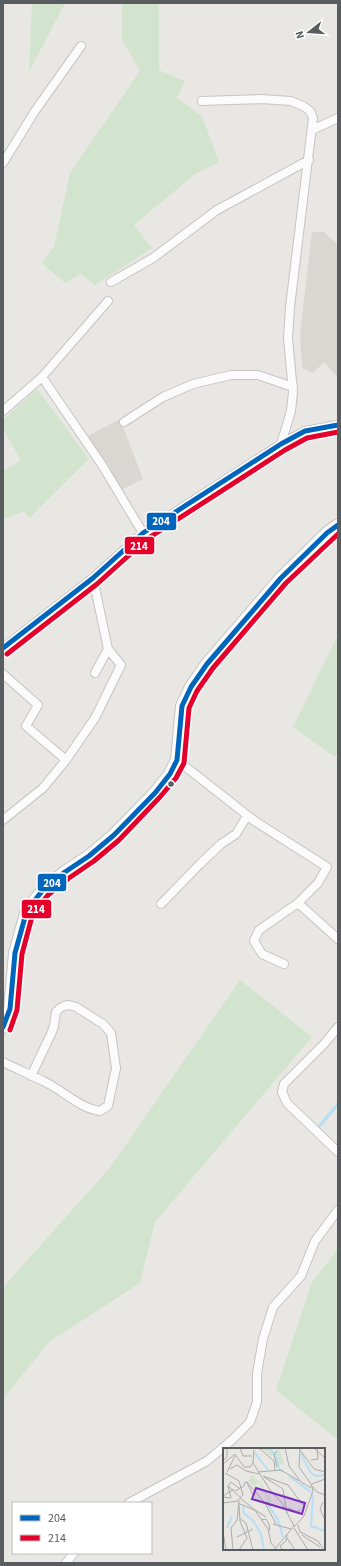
<svg xmlns="http://www.w3.org/2000/svg" width="341" height="1566" font-family="'Source Sans 3',sans-serif">
	<rect width="100%" height="100%" fill="#e8e7e3"/>
	<path fill="#dad7d2" d="M312,232H324L338,245V378L324,362L313,373L302,368L300,334Z
		M120,419L143,479L121,490L88,436Z"/>
	<path fill="#d2e4ce" d="M32,3H65L29,72Z
		M122,3H159V70L185,81L177,98L202,116L219,162L195,174L134,225L152,248L95,285L81,274L65,283L42,263L54,247L70,173L140,71L122,40Z
		M37,389L89,459L29,518L24,511L3,519V471L21,460L3,429V420Z
		M338,635V752L335,757L293,727Z
		M240,980L312,1037L155,1222L140,1283L49,1342L3,1399V1287L109,1169Z
		M338,1249V1440L276,1390L312,1282Z"/>
	<g fill="none" stroke-linecap="round" stroke-linejoin="round">
		<path stroke="#b6dff4" stroke-width="3" d="M317,1129L338,1104"/>
		<g stroke="#c4c4c4" stroke-width="10">
			<path id="street" d="M202,101L261,99L291,101L303,106L310,111L313,118L290,307L288,338L293,392L291,411L281,444
				M312,130L338,118
				M3,163L35,111L81,46
				M111,282L153,258L217,210L309,160
				M42,377L108,301
				M3,411L42,377L102,465L143,533
				M124,422L163,397L193,384L231,375H258L293,387
				M93,578L108,649L95,673
				M3,648L93,578L143,533L281,444L305,431L338,425
				M3,674L38,705L26,726L66,760
				M177,760L256,822L327,867L318,883L298,903L259,930L254,941L262,954L284,964
				M3,820L43,788L66,760L95,718L121,665L108,649
				M298,903L338,939
				M161,904L200,864L221,844L236,834L247,816
				M338,1027L324,1044L284,1084L282,1092L287,1103L338,1152
				M3,1062C17,1069 31,1075 45,1082C64,1091 79,1108 100,1111L108,1106L116,1068L111,1033L103,1024L76,1007L69,1005L64,1006L60,1008L56,1012L54,1026L51,1034L31,1076
				M129,1503L207,1461L232,1440L250,1422L257,1402V1373L263,1339L273,1307L301,1276L315,1241L338,1210
				M66,1563L74,1553"/>
		</g>
		<g stroke="#c5c5c5" stroke-width="14">
			<path id="secondary" d="M3,1027L10,1009L15,953L27,910L43,890L65,872L89,856L114,835L155,793L170,774L177,760L182,706L191,687L207,664L281,578L327,533L338,525"/>
		</g>
		<use href="#street" stroke="#fcfbfb" stroke-width="8"/>
		<use href="#secondary" stroke="#fcfbfb" stroke-width="12"/>
		<g stroke="#fff" stroke-width="8">
			<path id="bus-1" d="M3,648L93,578L143,533L281,444L305,431L338,425
				M3,1027L10,1009L15,953L27,910L43,890L65,872L89,856L114,835L155,793L170,774L177,760L182,706L191,687L207,664L281,578L327,533L338,525"/>
		</g>
		<g stroke="#fff" stroke-width="8">
			<path id="bus-2" d="M7,654L97,584L147,539L285,450L307,438L338,432
				M10,1030L17,1010L22,954L33,913L48,895L69,878L94,861L119,840L160,797L176,778L184,763L189,708L197,691L213,668L286,583L338,534"/>
		</g>
		<use href="#bus-1" stroke="#0065bd" stroke-width="5"/>
		<use href="#bus-2" stroke="#e4002b" stroke-width="5"/>
	</g>
	<circle fill="#595d60" stroke="#fff" stroke-width="1.5" cx="171" cy="784" r="3.5"/>
	<g transform="translate(223 1448)">
		<rect width="102" height="102" fill="#e8e7e3"/>
		<path d="M43,0L50,5L55,13L56,8L52,7L53,1L50,0H56L62,18L58,16L54,18L55,15L53,18L51,9L39,1ZM29,27L38,36L49,53L46,55L36,35L30,38L25,33Z" fill="#d2e4ce"/>
		<path fill="none" stroke="#b6dff4" stroke-width="2" d="M46,0L53,7L56,21L60,24M32,5L45,22M78,6L88,25L93,28L102,27M66,28L89,45M90,47L88,78L102,83M44,55L55,72L60,89M20,58L21,65L31,74L38,86L41,102M4,80L9,68"/>
		<path fill="none" stroke="#abacab" stroke-width="1" d="M17,0L20,8H29M36,0L51,13L52,22M62,0L66,18L78,34L88,40M91,0L102,10M31,2L30,15L47,42L59,55L71,78M77,2L91,21L102,24M54,3L51,6L54,19M88,12L95,11L94,1M0,13L4,9V0M0,16L12,6L21,19H27L30,15M7,21L14,17L23,23L36,26M4,24L12,8M35,24L58,22L76,33M40,28L65,37L80,57M41,29L60,41L64,65M89,36L102,31M5,38L8,34L16,40M89,38L94,44L102,47M12,43L21,38L22,34M30,47L23,33L42,55M0,48L11,41M0,49L8,50L5,38L18,50M18,51L31,61L45,81L48,95L54,102M100,54L97,61L102,72M0,55L15,53L20,47L16,33L2,25M15,55L31,62M51,56L47,58L45,54L42,55L53,76M16,57L17,73L24,90L16,102M65,60L75,64L77,61M32,62L43,69M17,71L23,75L30,102M38,72L43,71L46,76L47,83M50,76L68,81M75,77L77,84L95,93L101,102M71,79L81,68L90,43L88,36L76,19L77,0M8,80L14,72L16,53M8,80L10,102M71,80L85,102M0,84L3,102M79,87L97,99M14,89L30,81M64,90L72,102M59,101L57,98L63,93L64,87M51,102L71,78"/>
		<path fill="#7b2cbf" fill-opacity="0.15" stroke="#7b2cbf" stroke-width="2" d="M33,40L82,55L79,66L29,51Z"/>
		<rect width="102" height="102" fill="none" stroke="#595d60" stroke-width="2"/>
	</g>
	<g stroke="#fff" stroke-width="1.5">
		<rect x="146" y="512" width="31" height="19" rx="4" fill="#0065bd"/>
		<rect x="124" y="536" width="31" height="19" rx="4" fill="#e4002b"/>
		<rect x="37" y="873" width="30" height="19" rx="4" fill="#0065bd"/>
		<rect x="21" y="899" width="31" height="20" rx="4" fill="#e4002b"/>
	</g>
	<g font-size="11" text-anchor="middle" font-weight="bold" fill="#fff">
		<text x="161" y="525">204</text>
		<text x="139" y="550">214</text>
		<text x="52" y="887">204</text>
		<text x="36" y="913">214</text>
	</g>
	<rect width="341" height="1566" fill="none" stroke="#595d60" stroke-width="8"/>
	<rect x="12" y="1502" width="140" height="52" fill="#ffffff" stroke="#bdbebf"/>
	<rect x="20" y="1515" width="20" height="6" fill="#0065bd" stroke="#bdbebf"/>
	<text x="48" y="1522" font-size="12" fill="#595d60">204</text>
	<rect x="20" y="1535" width="20" height="6" fill="#e4002b" stroke="#bdbebf"/>
	<text x="48" y="1542" font-size="12" fill="#595d60">214</text>
	<g transform="translate(309 32) rotate(253)" stroke="#ffffff" stroke-width="3" paint-order="stroke">
	<path d="M0-3L7 15L0 10L-7 15Z" fill="#595d60"/>
	<text y="-6" font-size="11" font-weight="bold" text-anchor="middle" fill="#595d60">N</text>
	</g>
</svg>
